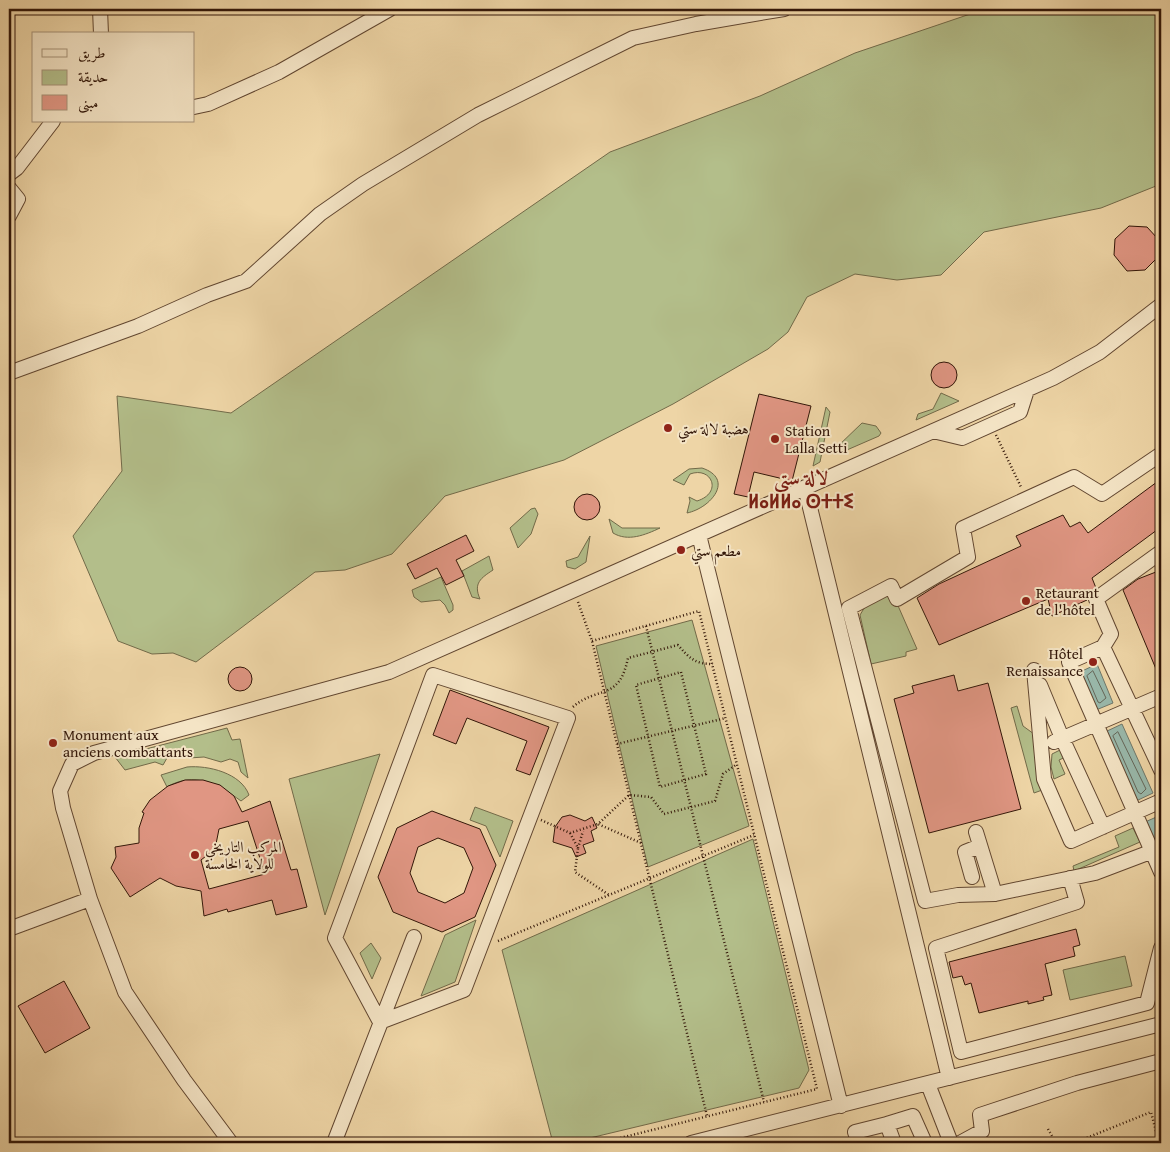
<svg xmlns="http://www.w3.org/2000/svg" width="1170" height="1152" font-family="'Gentium Book Plus',Amiri,'Noto Sans Tifinagh',serif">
	<rect width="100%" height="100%" fill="#eed5a6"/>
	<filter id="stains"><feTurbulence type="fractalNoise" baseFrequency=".004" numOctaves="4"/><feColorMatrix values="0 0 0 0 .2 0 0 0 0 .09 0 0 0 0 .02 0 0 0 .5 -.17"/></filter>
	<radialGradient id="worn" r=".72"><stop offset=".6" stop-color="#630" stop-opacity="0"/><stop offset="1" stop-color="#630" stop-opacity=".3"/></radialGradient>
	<path fill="#b3be8a" stroke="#726a49" d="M985,9H1161V184L1101,208L984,232L941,275L897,280L855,274L807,297L788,332L768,349L673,404L564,460L445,496L392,554L345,570L315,572L196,662L173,653L152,654L118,641L73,536L122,471L117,396L231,413L610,152L760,96L855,53Z
		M941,393L959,401L916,420L918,414L933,409Z
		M826,407L830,412L820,462L813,466Z
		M862,423L876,426L881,433L879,436L840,453L835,452L837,447Z
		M702,468C735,479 711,508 687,513L690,501L689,497L697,501C723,493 712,466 690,474L684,485L673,480L689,469Z
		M535,508L538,514L531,534L518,548L510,528L531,509Z
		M609,519L622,528H660C645,535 628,542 613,533Z
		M590,536L586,562L575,569L567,567L566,561L578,557Z
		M489,556L493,570C481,578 473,583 480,599L472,597L462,571Z
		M441,577L453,605V610L449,613L445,605L440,600L421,602L414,597L412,590Z
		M892,592L917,649L906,652V656L871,664L860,615L866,605Z
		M692,620L749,826L648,867L596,646Z
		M1017,706L1023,726L1034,734L1045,789L1034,793L1011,708Z
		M227,728L232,740L240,739L248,778L241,772L238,762L230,759L221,762L204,757L189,758L179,753L167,758L163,765L155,762L125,770L115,757Z
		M1064,748L1068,756L1059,760L1065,774L1054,779L1051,767L1052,754Z
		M380,754L325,915L289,779Z
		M187,767C208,765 241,773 249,795L241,801C218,784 194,771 167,787L161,775Z
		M475,807L513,821L500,857L486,826L470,820Z
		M1133,828L1140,842L1074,871L1073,866L1119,847L1115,836Z
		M753,839L809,1070L799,1088L569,1143H553L502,950Z
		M476,920L455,982L421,996L445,935Z
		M371,943L381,958L372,979L360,953Z
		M1125,956L1132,986L1070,1000L1063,970Z"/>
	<path fill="#99b8aa" stroke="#707769" d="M1097,664L1113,703L1096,710L1080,672Z
		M1122,724L1153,793L1136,801L1105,732Z
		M1161,815V858L1145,822Z"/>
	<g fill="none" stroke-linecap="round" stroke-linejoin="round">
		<path stroke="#666759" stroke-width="1" d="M1093,671L1106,698L1100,703L1098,702L1087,676Z
			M1118,732L1146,789L1141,794L1138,792L1113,736Z"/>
	</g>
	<path fill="#e09683" stroke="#321608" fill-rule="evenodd" d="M1129,226L1147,227L1158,239L1159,256L1145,270L1127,271L1114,255L1115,239Z
		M931 375a13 13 0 1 1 26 0a13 13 0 1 1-26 0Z
		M759,394L811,406L792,481L754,472L748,497L734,494Z
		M1161,479V527L1092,578L1096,588L1089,594L1087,600L1052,616L1048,599L939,645L917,598L939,584L1021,546L1016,536L1063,515L1070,527L1080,522L1088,533Z
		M574 507a13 13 0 1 1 26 0a13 13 0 1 1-26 0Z
		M466,535L474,551L456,560L464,576L446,585L437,568L415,579L407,564Z
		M1161,570V681L1123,590L1138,579Z
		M228 679a12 12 0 1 1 24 0a12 12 0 1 1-24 0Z
		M954,675L958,691L988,683L1021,809L929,833L894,699L914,693L912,686Z
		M450,690L549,727L530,775L516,770L527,741L467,718L456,744L433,735Z
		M185,780H203L220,785L234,796L242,812L270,801L291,870L297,869L307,907L276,915L272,900L228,912L227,909L204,916L201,891L176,886L160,878L130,897L111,868L116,857L115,847L139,843V828L144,813L142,812L150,800L168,786ZM248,821L265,874L209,889L201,860L215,849L219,829Z
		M432,811L480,829L496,865L475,917L442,932L393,912L378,877L397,828ZM438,838L464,848L473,868L464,893L445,903L418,892L410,873L418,847Z
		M570,815L585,821L592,817L597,828L591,831L594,841L583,845L586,853L576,857L572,848L553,842L555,827L562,817Z
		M1076,929L1080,945L1073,947L1075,956L1045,964L1052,995L1043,997L1044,1000L1028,1004V1001L979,1013L971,983L965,985L962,976L953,978L949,962Z
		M64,981L90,1028L45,1053L18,1006Z"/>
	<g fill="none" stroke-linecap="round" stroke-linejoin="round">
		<g stroke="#614630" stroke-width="16">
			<path id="minor" d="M100,9L101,34
				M194,107L208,104L279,72L390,9
				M9,174L17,168L53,121
				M9,188L18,199L9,216
				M9,373L138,326L207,295L246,281L320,214L363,184L478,115L633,38L696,24L784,9
				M933,431L962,438L1020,412L1027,390
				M805,487L949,1078
				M699,535L841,1106
				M1161,552L1096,599L1111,634L1103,647L1069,662L1161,872
				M1103,647L1161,770
				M1034,670L1044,779L1071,841L1161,801
				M433,675L568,718L464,990L380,1022L335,938Z
				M1040,685L1062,738L1103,827
				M1054,742L1161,696
				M976,832L995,894
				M1153,851L1095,873L995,894L958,895L925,901L849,608L891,586L897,599L968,557L963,528L1074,477L1102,494L1161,454
				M972,877L965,852L980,846
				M1070,878L1077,902L936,948L961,1052L1147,1003L1161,948
				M9,929L90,899
				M928,1084L951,1143
				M887,1124L913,1116L925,1143
				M231,1143L184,1080L125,992L90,899L63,808L60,791L72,764L94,753L389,672L1053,378L1100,352L1161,305
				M334,1143L414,937
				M691,1143L1161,1024
				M859,1143L855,1132L887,1124L894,1143
				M960,1143L982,1131L980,1115L1077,1083L1161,1061"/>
		</g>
		<path stroke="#321608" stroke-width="2.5" stroke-dasharray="1 2.5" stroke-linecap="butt" d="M996,435L1021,487
			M578,602L592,641L707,1116
			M646,626L764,1102
			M592,641L699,611L817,1089L600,1143
			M681,672L706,774L660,787L636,685Z
			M573,707C598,685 619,702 628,658L678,645C689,658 695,664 713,664
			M617,744L726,718
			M541,820L570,833L598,824
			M570,833L578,848L575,872L609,895
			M641,843L598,824L629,795L651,797L664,814L715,801L723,774L737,764
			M578,848L583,831
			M498,941L754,835
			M1048,1129L1056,1143
			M1074,1143L1151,1112L1159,1143"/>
		<use href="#minor" stroke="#f4e4c5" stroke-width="14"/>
	</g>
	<g fill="#8f2418" stroke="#f4e4c5" stroke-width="2">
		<circle cx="668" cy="428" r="5"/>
		<circle cx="775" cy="439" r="5"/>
		<circle cx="681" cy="550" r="5"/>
		<circle cx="1026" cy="601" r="5"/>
		<circle cx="1093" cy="662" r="5"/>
		<circle cx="53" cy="743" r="5"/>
		<circle cx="195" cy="855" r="5"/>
	</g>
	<g text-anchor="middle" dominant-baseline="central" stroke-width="4" stroke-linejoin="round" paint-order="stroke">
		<g font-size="15" fill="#321608" stroke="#f4e4c5" text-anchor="start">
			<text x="678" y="428">هضبة لالة ستي</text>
			<text x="785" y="430">Station<tspan x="785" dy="17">Lalla Setti</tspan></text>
			<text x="691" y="550">مطعم ستي</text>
			<text x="1036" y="592">Retaurant<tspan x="1036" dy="17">de l'hôtel</tspan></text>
			<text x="1083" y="653" text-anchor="end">Hôtel<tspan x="1083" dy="17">Renaissance</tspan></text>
			<text x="63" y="734">Monument aux<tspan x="63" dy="17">anciens combattants</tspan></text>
			<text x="205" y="846">المركب التاريخي<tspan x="205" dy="17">للولاية الخامسة</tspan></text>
		</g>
		<g font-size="20" font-weight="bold" fill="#7a1f14" stroke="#f4e4c5">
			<text x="801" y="477">لالة ستي<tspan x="801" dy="23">ⵍⴰⵍⵍⴰ ⵙⵜⵜⵉ</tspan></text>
		</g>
	</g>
	<rect width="1170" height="1152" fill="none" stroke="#eed5a6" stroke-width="30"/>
	<rect x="10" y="10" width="1150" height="1132" fill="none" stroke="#321608" stroke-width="2.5"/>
	<rect x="15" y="15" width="1140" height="1122" fill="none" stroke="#321608"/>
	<rect x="32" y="32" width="162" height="90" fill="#f4e4c5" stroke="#a69279"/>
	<rect x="42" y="49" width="25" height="8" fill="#f4e4c5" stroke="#a69279"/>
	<text x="78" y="58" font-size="15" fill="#321608">طريق</text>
	<rect x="42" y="70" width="25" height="15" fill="#b3be8a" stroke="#a69279"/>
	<text x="78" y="82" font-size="15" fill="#321608">حديقة</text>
	<rect x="42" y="95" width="25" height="15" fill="#e09683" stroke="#a69279"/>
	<text x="78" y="108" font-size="15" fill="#321608">مبنى</text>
	<rect width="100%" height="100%" filter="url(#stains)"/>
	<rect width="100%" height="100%" fill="url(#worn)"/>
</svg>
